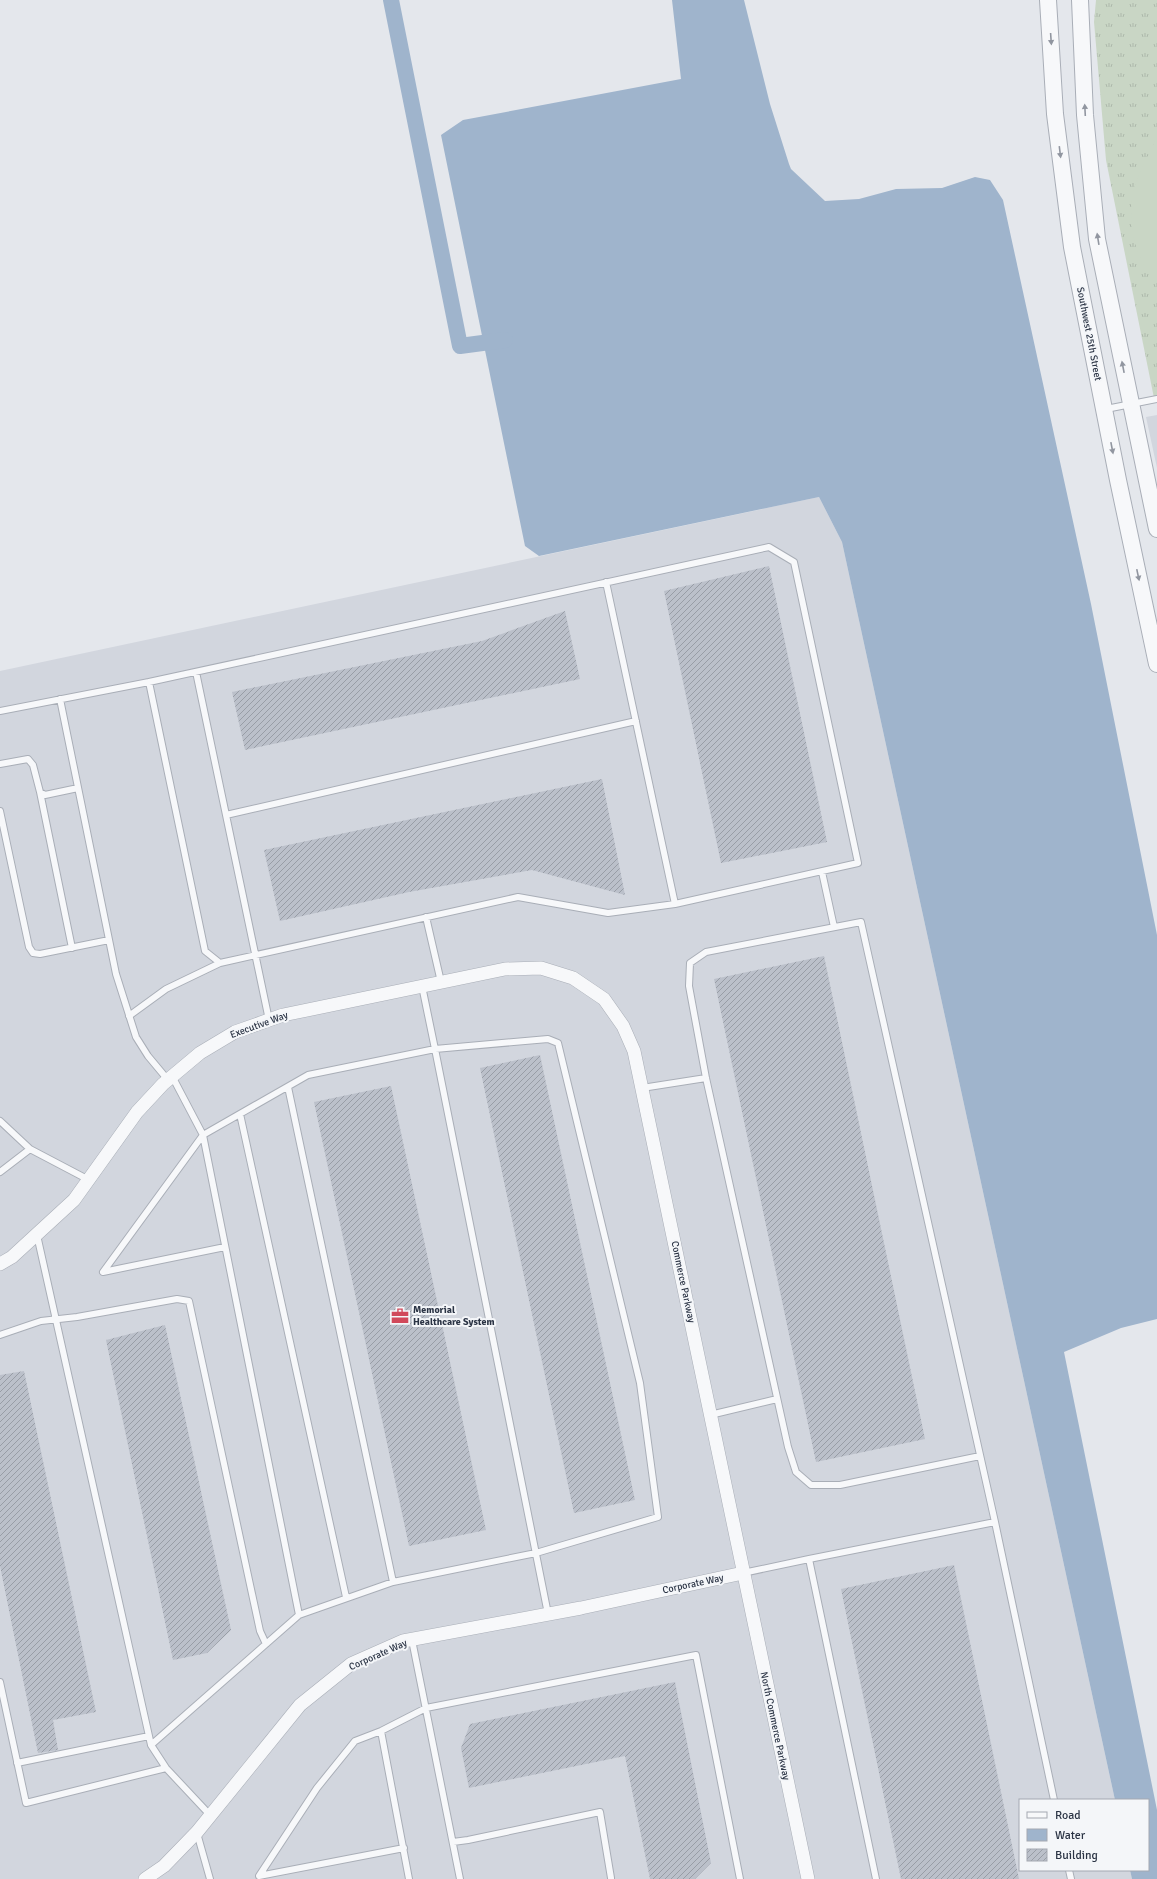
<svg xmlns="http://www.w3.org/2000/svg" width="1157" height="1879" font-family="Signika,sans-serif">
	<defs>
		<pattern id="grass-tufts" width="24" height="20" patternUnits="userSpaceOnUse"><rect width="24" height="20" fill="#c9d6c5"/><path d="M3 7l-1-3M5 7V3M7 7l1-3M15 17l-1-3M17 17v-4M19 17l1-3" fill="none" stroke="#adb8ab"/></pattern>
		<pattern id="building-hatch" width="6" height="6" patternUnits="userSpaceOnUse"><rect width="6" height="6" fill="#bbc0ca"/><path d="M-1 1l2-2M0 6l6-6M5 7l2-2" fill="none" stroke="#989da6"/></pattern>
	</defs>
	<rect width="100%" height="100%" fill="#e4e7ec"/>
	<path fill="#d2d6de" d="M1157,415V468L1146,417Z
		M819,497L842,542L1115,1800H1020V1870H1130L1132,1879H0V671Z"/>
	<path fill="url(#grass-tufts)" d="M1096,0H1157V403H1155L1106,160L1094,22Z"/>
	<path fill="#c9d6c5" d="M1157,136V283C1135,260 1127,224 1133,193C1135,179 1151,151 1157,136Z"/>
	<path fill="#9fb4cc" d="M672,0H744L770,104L789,164L791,169L825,201L859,199L896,189L942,188L975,177L990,180L1003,200L1091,604L1157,935V1319L1121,1328L1064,1352L1157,1810V1879H1132L1130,1870H1148V1800H1115L842,542L819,497L539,556L525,546L441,135L463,120L681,79Z"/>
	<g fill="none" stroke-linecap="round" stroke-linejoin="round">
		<path stroke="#9fb4cc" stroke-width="16" d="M391,0L460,346L505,340"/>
	</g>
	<path fill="url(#building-hatch)" d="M769,566L827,842L721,863L664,591Z
		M565,611L580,679L245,750L232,692L482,641Z
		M602,779L625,895L532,870L409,892L280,921L264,850Z
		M824,956L925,1439L816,1462L714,979Z
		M540,1055L635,1500L574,1513L480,1068Z
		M391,1086L486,1530L409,1546L314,1102Z
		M165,1325L231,1630L207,1653L173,1660L106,1340Z
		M24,1371L96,1712L53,1720L58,1750L38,1753L0,1566V1375Z
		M954,1565L1019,1879H901L841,1589Z
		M675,1682L711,1863L695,1879H650L625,1756L469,1788L461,1748L470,1724Z"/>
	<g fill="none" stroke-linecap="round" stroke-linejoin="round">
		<g stroke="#a9aeb7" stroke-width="8">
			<path id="service" d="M1106,409L1157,399
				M769,547L794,562L858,863L675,904L608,913L518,897L220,963L205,951L149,682Z
				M606,582L675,904
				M196,672L269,1020
				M60,699L116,974L136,1037L148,1056L168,1080
				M0,711L149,682
				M0,764L28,759L33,765L40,792L45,795L78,788
				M40,792L72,948
				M0,811L29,947L33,953L40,954L109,940
				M226,815L636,721
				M822,872L834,927
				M426,917L441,982
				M129,1016L166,989L220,963
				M172,1076L203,1135L308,1075L435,1049L548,1614
				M288,1087L393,1582
				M642,1088L706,1078
				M240,1114L346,1597
				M0,1121L30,1149L89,1180
				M203,1135L299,1615L393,1582L536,1553L658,1517L640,1383L558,1043L548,1039L435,1049L422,986
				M203,1135L103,1272L225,1247
				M0,1172L30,1149
				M37,1235L151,1745
				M0,1335L41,1321L77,1317L177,1299L189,1301L260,1631L266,1644
				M710,1415L777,1399
				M980,1456L840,1485H811L796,1472L788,1447L706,1078L689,986L690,963L706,952L861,922L995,1522L1054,1800
				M809,1559L995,1522
				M743,1573L809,1559L876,1879
				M412,1640L460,1879
				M0,1682L26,1803L166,1768
				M381,1731L409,1879
				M17,1763L149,1736
				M210,1815L166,1768L151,1745L299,1615
				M197,1833L210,1879
				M453,1842L468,1840L600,1812L611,1878
				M404,1848L259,1876L317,1788L355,1741L381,1731L426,1708L696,1655L740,1879
				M1069,1870L1071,1879"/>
		</g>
		<g stroke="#a9aeb7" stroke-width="14">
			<path id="minor" d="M0,1264L12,1257L74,1200L137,1112L163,1084L200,1053L235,1032L283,1015L505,969L541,968L573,978L604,999L623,1026L634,1051L808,1879
				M145,1879L164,1866L197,1832L300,1705L351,1664L403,1641L581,1608L743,1573"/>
		</g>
		<g stroke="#a9aeb7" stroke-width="18">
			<path id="tertiary" d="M1048,0L1055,114L1072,247L1118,480L1157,664
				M1080,0L1085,115L1097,239L1157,529"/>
		</g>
		<use href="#service" stroke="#f7f8fa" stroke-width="6"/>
		<use href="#minor" stroke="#f7f8fa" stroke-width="13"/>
		<use href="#tertiary" stroke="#f7f8fa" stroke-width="16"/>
	</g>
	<defs><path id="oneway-solid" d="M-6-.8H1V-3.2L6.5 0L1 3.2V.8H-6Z"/></defs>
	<g fill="#9196a0">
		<use href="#oneway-solid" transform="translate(1051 39) rotate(86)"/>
		<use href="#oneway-solid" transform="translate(1085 110) rotate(-93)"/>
		<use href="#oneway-solid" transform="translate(1060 152) rotate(83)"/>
		<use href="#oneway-solid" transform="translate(1098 239) rotate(-99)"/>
		<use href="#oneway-solid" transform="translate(1123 367) rotate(-101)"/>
		<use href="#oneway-solid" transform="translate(1112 448) rotate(79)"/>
		<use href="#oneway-solid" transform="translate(1138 575) rotate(78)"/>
	</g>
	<defs>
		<g id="office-bare" transform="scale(1.38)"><path d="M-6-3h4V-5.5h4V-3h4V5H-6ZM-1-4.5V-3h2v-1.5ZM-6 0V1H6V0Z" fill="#d1495b" stroke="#f4f6f9" stroke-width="2.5" paint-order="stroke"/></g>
	</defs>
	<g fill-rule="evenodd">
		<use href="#office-bare" x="400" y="1316"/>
	</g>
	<g text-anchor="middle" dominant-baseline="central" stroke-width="4" stroke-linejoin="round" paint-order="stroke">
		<g font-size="10" fill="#2b3445" stroke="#f4f6f9">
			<text transform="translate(1089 334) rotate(79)">Southwest 25th Street</text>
			<text transform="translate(259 1025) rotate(-20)">Executive Way</text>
			<text transform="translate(683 1282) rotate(78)">Commerce Parkway</text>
			<text transform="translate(693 1584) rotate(-12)">Corporate Way</text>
			<text transform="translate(378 1655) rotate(-24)">Corporate Way</text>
			<text transform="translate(775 1726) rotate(78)">North Commerce Parkway</text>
		</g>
		<g font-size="10" font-weight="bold" fill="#2b3445" stroke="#f4f6f9" text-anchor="start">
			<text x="413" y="1310">Memorial<tspan x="413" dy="12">Healthcare System</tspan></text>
		</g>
	</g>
	<rect x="1019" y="1799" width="130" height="72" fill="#f4f6f9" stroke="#a4a8b1"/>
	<rect x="1027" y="1812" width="20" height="6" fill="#f7f8fa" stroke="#a4a8b1"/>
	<text x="1055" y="1819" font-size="12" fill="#2b3445">Road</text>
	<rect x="1027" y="1829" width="20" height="12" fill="#9fb4cc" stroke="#a4a8b1"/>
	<text x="1055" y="1839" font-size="12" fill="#2b3445">Water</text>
	<rect x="1027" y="1849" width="20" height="12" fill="url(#building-hatch)" stroke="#a4a8b1"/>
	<text x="1055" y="1859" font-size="12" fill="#2b3445">Building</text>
</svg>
